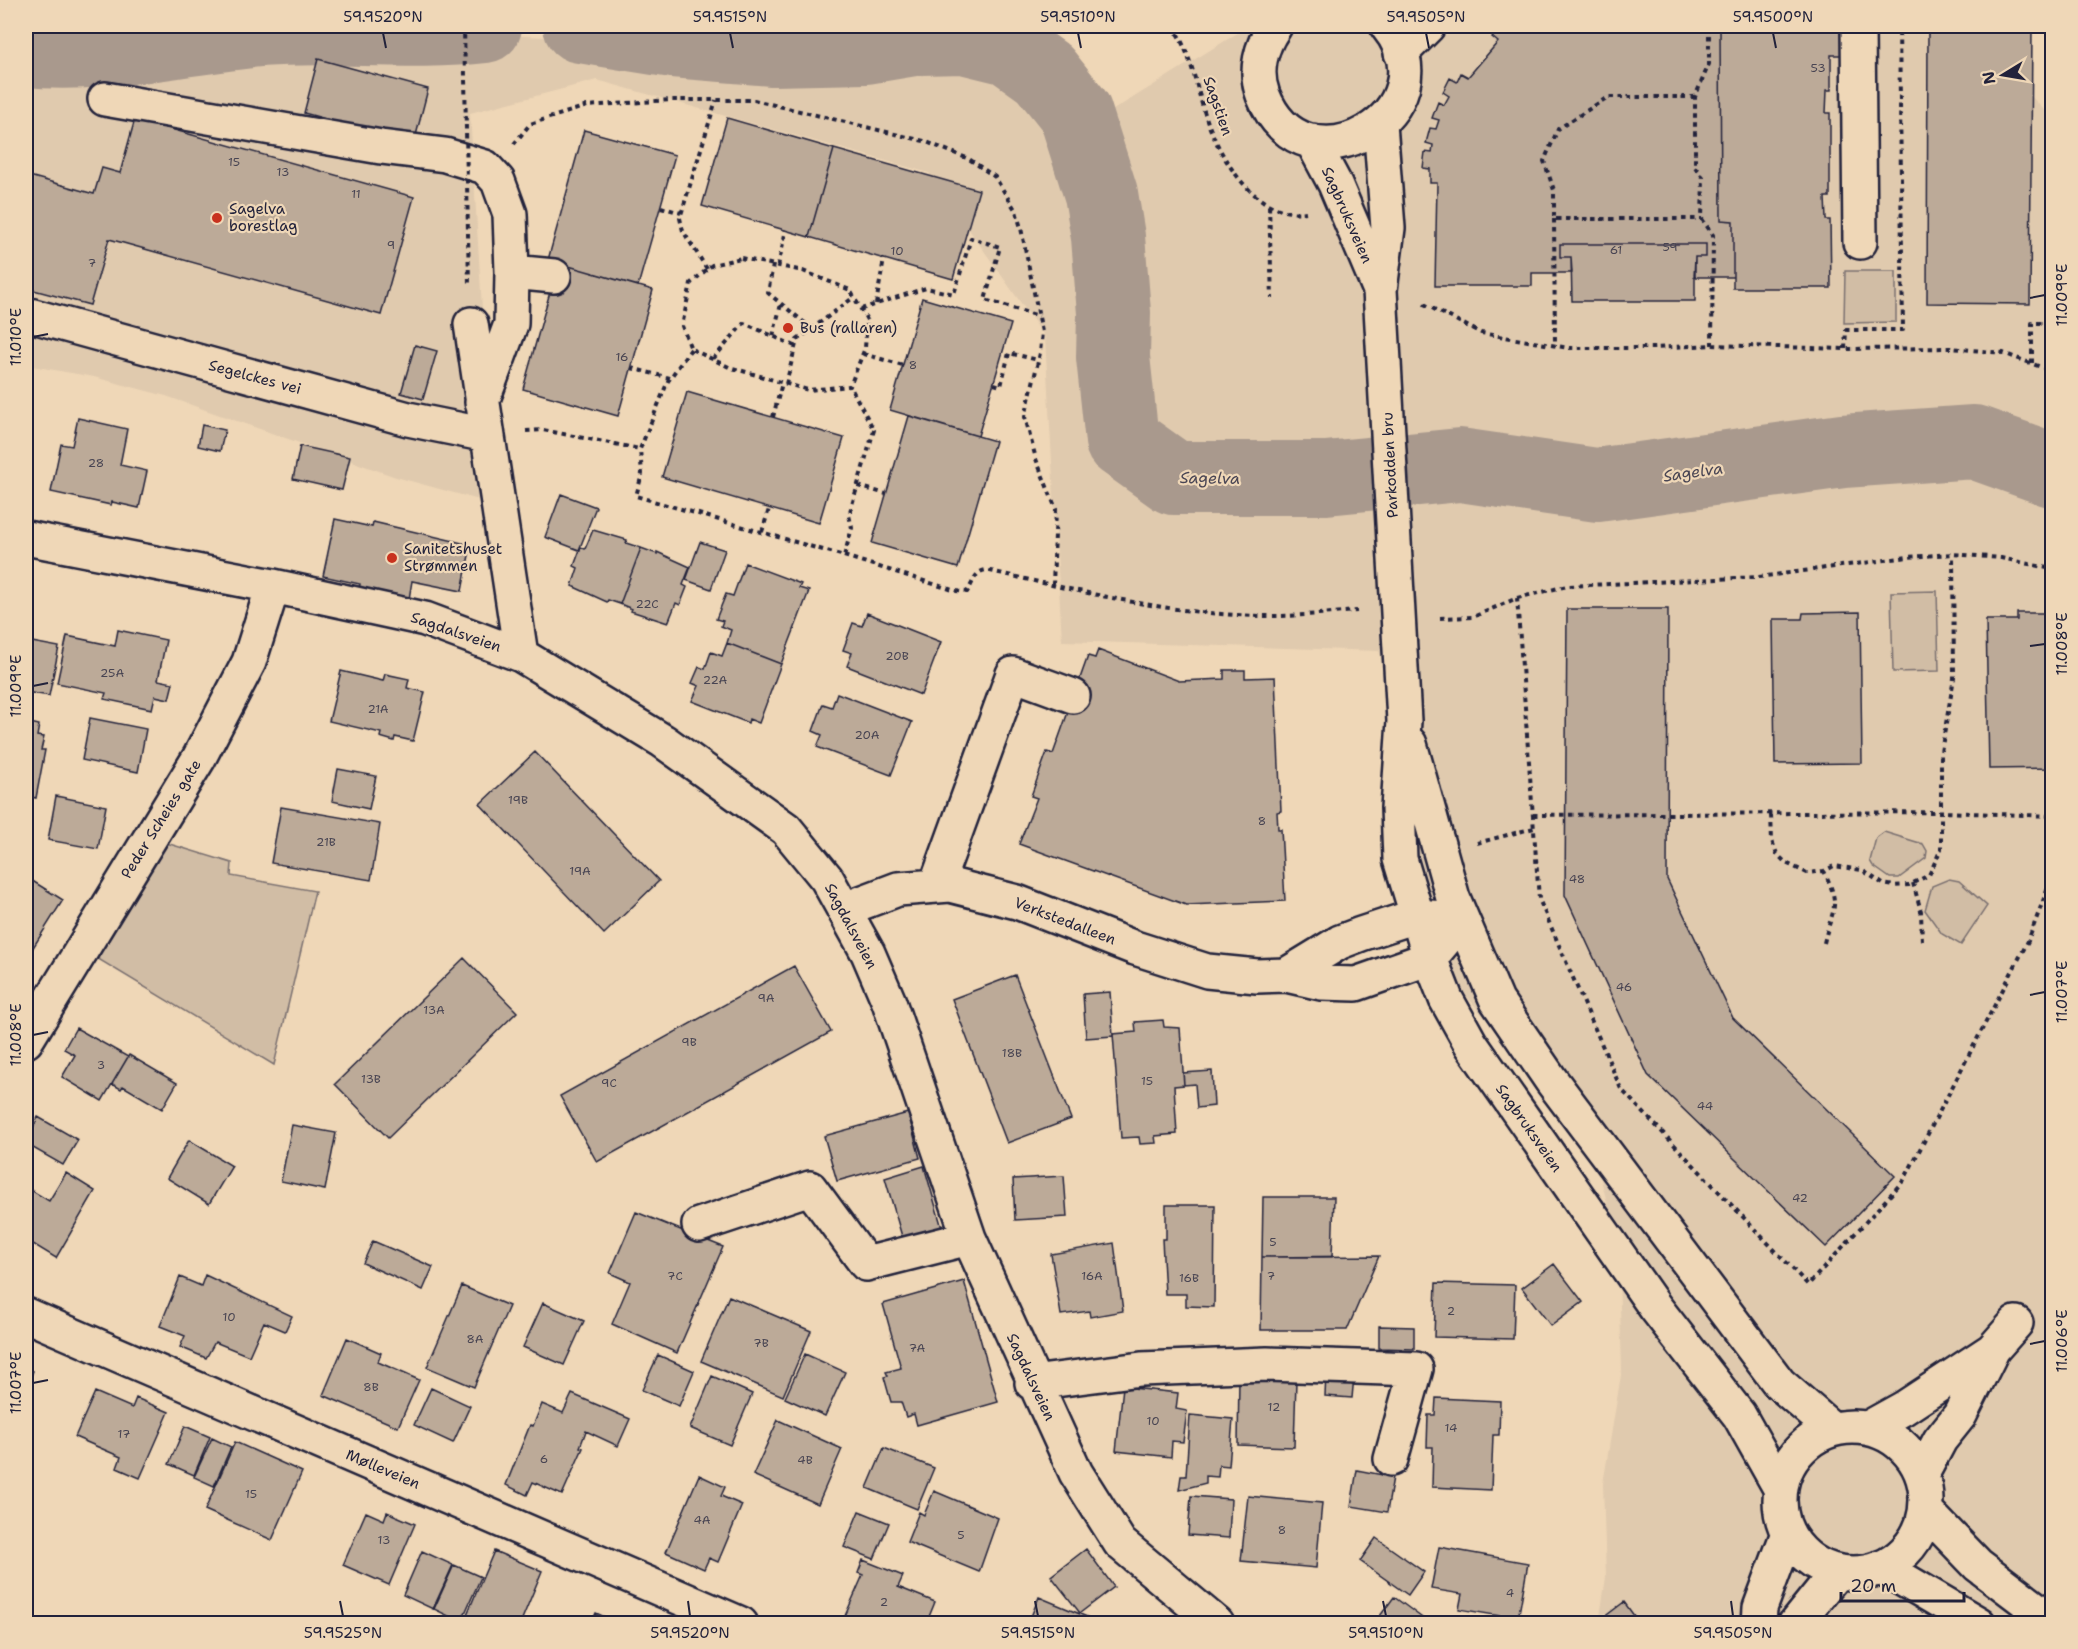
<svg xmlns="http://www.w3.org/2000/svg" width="2078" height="1649" font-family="'Shantell Sans',sans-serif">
	<rect width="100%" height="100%" fill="#efd7b7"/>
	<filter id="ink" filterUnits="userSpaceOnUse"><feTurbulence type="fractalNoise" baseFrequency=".0167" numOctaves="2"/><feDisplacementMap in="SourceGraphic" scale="12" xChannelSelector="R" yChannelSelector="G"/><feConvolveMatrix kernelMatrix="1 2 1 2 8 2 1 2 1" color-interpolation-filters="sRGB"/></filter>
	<g filter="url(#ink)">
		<path fill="#e0caae" d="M26,26H465V33L823,51L1008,40L1084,128L1249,26H1971L1983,44L2043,109L2052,112V1623H1599L1606,1577L1603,1484L1622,1369L1619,1277L1609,1210L1592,1145L1433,956L1390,692L1379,651L1062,641L1045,337L929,173L597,80L470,113L494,504L396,477L166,396L94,377L26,365Z"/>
		<path fill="#d1bda5" stroke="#7a7070" stroke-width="1.5" d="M1845,271H1896V322L1844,323Z
			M1937,591L1939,671L1893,672L1891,592Z
			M1884,832L1923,844L1927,851L1926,858L1899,878H1890L1873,866L1870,861L1876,838Z
			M163,842L232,863L231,876L315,891L274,1065L95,957Z
			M1949,879L1959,881L1987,906L1961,945L1942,934L1925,910L1932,886Z"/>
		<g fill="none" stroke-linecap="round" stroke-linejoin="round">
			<path stroke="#a9998d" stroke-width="74" d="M580,26L673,41L773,49L866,47L920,38L964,37L1009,48L1044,73L1075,112L1101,194L1108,237L1114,313L1113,357L1122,441L1174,478H1326L1460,465L1597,485L1843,451L1974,442L2052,470
				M26,50C104,58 183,37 261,30C336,24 410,35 485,26"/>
		</g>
		<path fill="#bcaa98" stroke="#22223b" stroke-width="1.5" d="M1496,26H1720L1721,220L1733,221V277H1694L1695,257H1706V244H1560V257H1571L1572,273H1532V286H1435L1437,183H1430V169L1423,168L1425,152L1432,153L1433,145L1426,143L1430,128L1436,129L1439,120L1432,118L1438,102L1444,105L1449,96L1443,92L1450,78L1457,82L1461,73L1468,77L1498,42L1492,37L1500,30Z
			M1720,26H1843V55H1831V90H1827L1826,113H1830V197H1825L1826,220H1830L1831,288H1733V221L1721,220Z
			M1928,26H2032L2030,304L1927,303Z
			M318,59L428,89L414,143L304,113Z
			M727,118L834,149L809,237L702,206Z
			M135,119L414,197L381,315L109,239L90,305L26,288V175L94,194L102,168L120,173Z
			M584,130L675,155L638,286L548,260Z
			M834,149L979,190L953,279L809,237Z
			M1560,244H1706V257H1695V301H1572L1571,257H1560Z
			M558,263L653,290L618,416L523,389Z
			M922,298L1011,324L978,436L890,410Z
			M415,345L437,351L423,399L401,393Z
			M687,392L844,438L819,523L662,477Z
			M909,416L995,441L958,568L872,543Z
			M78,418L127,429L120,465L147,471L139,508L112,502L111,505L51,492L61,444L72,446Z
			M202,425L225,430L220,451L198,446Z
			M300,446L350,457L342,490L293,479Z
			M561,494L596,507L579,550L545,537Z
			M335,519L372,527L373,522L471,545L462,591L412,581L409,599L359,589L360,584L323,576Z
			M593,530L627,540L626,543L641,548L620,604L608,600L607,602L572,586L578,568L574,566L581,547L585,549Z
			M700,542L725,550L711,589L686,580Z
			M641,548L657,554V552L690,567L683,585L687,587L680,605L676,603L668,623L631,611L632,609L620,604Z
			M745,563L801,584L799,588L809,591L781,664L727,643L731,630L721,626L723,621L716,619L726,594L733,596Z
			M1567,609H1668L1667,879L1733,1018L1895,1176L1826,1247L1648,1075L1565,895Z
			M1860,612L1862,763L1775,764L1773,619H1802L1803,613Z
			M867,613L941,642L921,695L847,666L852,653L843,650L853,623L862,626Z
			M2017,613H2052V768L1989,769L1986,620H2017Z
			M118,630L166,640L158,680L173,683L169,699L155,696L152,709L104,699L106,693L57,683L67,636L115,646Z
			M32,642L59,647L49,696L26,692V673Z
			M727,643L781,664L759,723L749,719L748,723L692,701L699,686L692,683L699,667L705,669L711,652L722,656Z
			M1098,650L1179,681L1224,679V670H1245V678L1275,677L1281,811L1277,812L1278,829H1281L1285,901L1186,905L1019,844L1037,798L1031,796L1047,752L1053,754L1088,656L1095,658Z
			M341,671L383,681L385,674L409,679L407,688L425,692L413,741L395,737L394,741L380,737L381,733L329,721Z
			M837,693L912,722L891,775L817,747L822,735L813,731L823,704L832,707Z
			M90,718L146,729L138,772L82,760Z
			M26,722L39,725L37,736L44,737L41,750H45L36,798L26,796Z
			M535,752L659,881L604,934L480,804Z
			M338,769L376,776L369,809L332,801Z
			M56,796L106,806L98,849L48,840Z
			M281,807L380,824L371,880L271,863Z
			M26,877L63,900L29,954L26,952Z
			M464,958L517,1012L388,1138L335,1084Z
			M794,966L831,1032L597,1162L560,1096Z
			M1015,975L1071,1119L1007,1143L952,999Z
			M1110,992L1113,1036L1086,1038L1083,994Z
			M1163,1020L1164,1027L1180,1028L1184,1085L1174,1086L1177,1134L1155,1136L1156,1143L1140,1144L1139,1137L1121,1138L1113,1034L1136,1032L1135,1022Z
			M76,1028L128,1057L102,1101L62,1077L75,1055L64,1049Z
			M129,1055L177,1083L162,1109L123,1086L121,1089L112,1084Z
			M1212,1071L1214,1106L1197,1108L1195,1084L1184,1085L1183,1073Z
			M908,1113L920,1158L837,1181L824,1136Z
			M38,1117L78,1140L63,1165L26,1144Z
			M292,1125L336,1133L325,1190L281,1181Z
			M189,1140L232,1166L209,1204L167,1178Z
			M924,1166L942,1228L903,1240L885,1178Z
			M66,1173L95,1191L56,1258L30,1242L28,1246L26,1245V1187L49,1201Z
			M1064,1176L1067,1217L1015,1220L1013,1179Z
			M1263,1197H1334L1332,1257H1262Z
			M1166,1205H1215L1214,1307L1186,1306V1294H1165L1162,1239H1166Z
			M636,1212L723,1247L677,1353L612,1324L630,1282L610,1273Z
			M373,1241L433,1267L423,1290L363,1263Z
			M1114,1243L1123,1311L1090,1317L1089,1311L1061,1315L1051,1254Z
			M1379,1256L1347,1330H1261L1262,1257Z
			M1554,1264L1583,1302L1551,1326L1522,1288Z
			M205,1275L292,1316L285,1331L264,1322L249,1356L215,1342L206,1358L180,1347L185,1336L160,1326L180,1277L201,1286Z
			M964,1281L998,1402L917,1425L914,1414L906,1417L901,1402H891L884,1377L888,1376L886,1372L901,1368L883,1304Z
			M1436,1283L1515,1285L1513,1339L1434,1337Z
			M462,1286L509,1306L474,1387L427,1367Z
			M729,1296L811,1331L783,1396L701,1361Z
			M543,1303L584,1321L564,1365L523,1347Z
			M1379,1326L1414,1327V1349L1379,1348Z
			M347,1338L381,1353L378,1362L419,1380L398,1427L323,1395Z
			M805,1354L845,1372L825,1416L785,1398Z
			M658,1355L694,1371L679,1406L642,1390Z
			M26,1368L33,1371L26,1389Z
			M1326,1374L1354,1376L1352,1398L1325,1396Z
			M712,1376L752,1394L730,1445L690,1428Z
			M1239,1379L1296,1380L1294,1447L1238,1445Z
			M1123,1387L1178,1393L1176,1409L1187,1411L1183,1442L1172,1441L1171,1457L1116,1451Z
			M431,1388L470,1406L453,1443L414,1425Z
			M95,1392L132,1408L136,1398L169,1412L140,1478L117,1468L121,1457L75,1437Z
			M572,1394L630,1419L618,1446L586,1431L580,1447L583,1448L562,1495L533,1482L527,1495L506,1485L530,1425L533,1426L542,1404L563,1413Z
			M1436,1398L1500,1401L1499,1435H1493L1491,1490L1432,1487L1433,1447H1427L1428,1415H1435Z
			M1190,1415L1233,1419L1229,1466L1219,1465L1218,1477L1206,1476V1483L1179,1490L1181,1476H1186Z
			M778,1420L842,1449L818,1504L753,1475Z
			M185,1426L210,1437L194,1475L169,1464Z
			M212,1438L231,1447L214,1486L194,1477Z
			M235,1442L302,1472L272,1540L205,1510Z
			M884,1448L934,1468L917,1509L867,1488Z
			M1357,1470L1393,1477L1387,1512L1351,1506Z
			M699,1475L725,1487L721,1496L742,1505L718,1562L709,1558L704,1569L666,1552Z
			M934,1491L998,1518L979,1572L907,1542L919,1512L924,1515Z
			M1191,1496L1231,1499L1229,1538L1188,1535Z
			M1248,1496L1322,1503L1316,1568L1241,1561Z
			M859,1511L889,1523L874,1559L844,1547Z
			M366,1512L384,1520L387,1512L415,1524L389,1585L343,1565Z
			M1376,1538L1424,1572L1408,1595L1360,1561Z
			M1439,1547L1528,1563L1518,1619L1459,1609L1462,1594L1431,1589Z
			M1086,1549L1114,1587L1080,1613L1051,1576Z
			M422,1551L453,1565L433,1609L403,1595Z
			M494,1551L542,1571L520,1624H463Z
			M863,1560L903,1576L898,1587L935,1602L926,1624H848L850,1619L845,1616L863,1575L858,1573Z
			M454,1565L481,1577L461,1622L434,1609Z
			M1039,1597L1087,1617L1084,1624H1028Z
			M1394,1597L1429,1623L1428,1624H1374Z
			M1624,1602L1640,1624H1595Z
			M596,1613L620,1624H591Z
			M643,1617L660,1624H640Z"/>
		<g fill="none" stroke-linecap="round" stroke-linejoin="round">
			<g stroke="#22223b" stroke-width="38">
				<path id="minor" d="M1858,26L1860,242
					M1401,53L1428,26
					M105,99L381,147L445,155L485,167L498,181L510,214L512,272L511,324L482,402
					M512,272L554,276
					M26,314L408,419L487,435
					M471,324L521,655
					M26,538L273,586L425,619L521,655L663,741L786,829L827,879L868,953L889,1002L969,1238L1076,1473L1120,1543L1217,1624
					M936,886L1013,674L1073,696
					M845,909L898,889L950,885L1017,902L1135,948L1207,971L1257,976L1286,975L1321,983L1356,984L1430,958L1462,920
					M1286,975L1340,942L1361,934L1416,916L1444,918
					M26,1041L199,758L249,662L273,586
					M699,1225L810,1188L866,1264L969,1238
					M26,1315L741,1624
					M1032,1383L1141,1369L1267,1364L1416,1369L1391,1459
					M1868,1428L1904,1408L1992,1350
					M1922,1474L1940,1440L1960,1415L1993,1349L2016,1323"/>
			</g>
			<g stroke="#22223b" stroke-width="38">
				<path id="major" d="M1275,26C1261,46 1254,71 1263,95C1305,202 1456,109 1387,26
					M1380,124L1388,228L1380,290L1404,721L1398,808L1400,859L1430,958L1446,999L1471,1044L1655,1307L1739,1415L1780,1488
					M1312,141L1335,184L1379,288
					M1410,744L1453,898L1497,1001L1551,1080L1779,1383L1832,1429
					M1780 1500a73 73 0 1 1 146 0a73 73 0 1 1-146 0Z
					M1926,1511L1978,1565L2052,1621
					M1882,1567L1979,1624
					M1759,1624L1760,1608L1788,1533
					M1795,1624L1837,1572"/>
			</g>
			<path stroke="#22223b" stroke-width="4" stroke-dasharray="4.5 4.5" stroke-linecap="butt" d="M1172,26C1192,52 1196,89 1207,120C1221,160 1257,219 1306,212
				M1709,26V64L1695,97V167L1703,177L1702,219L1713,235L1712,345
				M1695,97H1608L1558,129L1544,161L1554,190V219H1702
				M514,144L530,124L587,106L670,100H754L924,141L969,159L995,177L1016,211L1021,228L1042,332L1040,353L1025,417L1036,459L1056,509L1053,585
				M1269,206L1272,298
				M661,207L681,213
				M1554,219L1555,346
				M741,258L803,271L850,290L867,320L865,348L850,386L808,390L729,367L691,349L682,326L691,283L712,265Z
				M773,265L768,293L811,328
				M778,266L786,230
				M707,269L683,231L680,218L716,100
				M876,304L884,259
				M1424,304L1481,333L1569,348H1653L1712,345L1845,349L1951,348L2003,353L2052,371
				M861,309L926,288L954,294L971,238L1000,247L985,300L1039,316
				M773,336L781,304
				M691,349L668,381L640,449L642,474L636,496L844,556L852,528L849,515L874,430L850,386
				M1845,349L1846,330H1903L1899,26
				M863,354L903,365
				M713,359L744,323L795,346
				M2032,363V323H2052
				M631,368L670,378
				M786,384L797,340L854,297
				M994,384L1001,386L1009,353L1038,360
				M773,417L782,383
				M526,431L543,430L640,449
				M858,486L886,494
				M762,532L769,509
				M844,556L956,591L967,592C974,582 974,572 986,570C1080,591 1177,617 1275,616C1302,616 1329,613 1357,611
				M1517,598L1539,899L1621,1089L1808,1285L1904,1180L2028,941L2052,877
				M1440,618L1473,617L1517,598L1567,586L1759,577L1908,557L1953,554L2001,558L2052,569
				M1533,815L1942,812L2052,816
				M1771,815L1772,841L1777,854L1786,863L1807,873L1824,871L1834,866L1862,870L1883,884L1894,886L1909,885L1929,875L1941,849V752L1954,678L1953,554
				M1477,843L1534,828
				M1913,883L1921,911L1922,942
				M1824,943C1832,908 1842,908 1824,871"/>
			<use href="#minor" stroke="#efd7b7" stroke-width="33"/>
			<use href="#major" stroke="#efd7b7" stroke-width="33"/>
			<path stroke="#22223b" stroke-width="4" stroke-dasharray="4.5 4.5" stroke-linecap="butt" d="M464,26L469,285"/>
		</g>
	</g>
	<path fill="none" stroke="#22223b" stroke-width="2" d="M383,33L386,48M730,33L733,48M1078,33L1081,48M1426,33L1429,48M1773,33L1776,48M2030,298L2045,295M33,337L48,334M2030,646L2045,644M33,686L48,683M2030,995L2045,992M33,1035L48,1032M2030,1344L2045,1341M33,1383L48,1380M340,1601L343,1616M688,1601L690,1616M1035,1601L1038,1616M1383,1601L1386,1616M1731,1601L1733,1616"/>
	<g fill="#c8321e" stroke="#efd7b7" stroke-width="2">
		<circle cx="217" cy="218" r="6"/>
		<circle cx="788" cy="328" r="6"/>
		<circle cx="392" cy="558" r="6"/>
	</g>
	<g text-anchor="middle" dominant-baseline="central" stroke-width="4.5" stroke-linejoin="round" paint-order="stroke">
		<g font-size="12" fill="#484452">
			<text x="1818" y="68">53</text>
			<text x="234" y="162">15</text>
			<text x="283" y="172">13</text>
			<text x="356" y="194">11</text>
			<text x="391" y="245">9</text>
			<text x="1670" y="247">59</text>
			<text x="1616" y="250">61</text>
			<text x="897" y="251">10</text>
			<text x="92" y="263">7</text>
			<text x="622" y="357">16</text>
			<text x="913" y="365">8</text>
			<text x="96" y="463">28</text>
			<text x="647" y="604">22C</text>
			<text x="897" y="656">20B</text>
			<text x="112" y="673">25A</text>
			<text x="715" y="680">22A</text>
			<text x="378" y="709">21A</text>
			<text x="867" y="735">20A</text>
			<text x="518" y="800">19B</text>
			<text x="1262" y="821">8</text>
			<text x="326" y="842">21B</text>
			<text x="580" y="871">19A</text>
			<text x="1577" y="879">48</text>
			<text x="1624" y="987">46</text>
			<text x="766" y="998">9A</text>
			<text x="434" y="1010">13A</text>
			<text x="689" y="1042">9B</text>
			<text x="1012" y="1053">18B</text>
			<text x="101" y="1065">3</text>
			<text x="371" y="1079">13B</text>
			<text x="1147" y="1081">15</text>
			<text x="609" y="1083">9C</text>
			<text x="1705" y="1106">44</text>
			<text x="1800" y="1198">42</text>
			<text x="1273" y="1242">5</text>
			<text x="675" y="1276">7C</text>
			<text x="1092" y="1276">16A</text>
			<text x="1271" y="1276">7</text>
			<text x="1189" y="1278">16B</text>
			<text x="1451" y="1311">2</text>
			<text x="229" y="1317">10</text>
			<text x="475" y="1339">8A</text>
			<text x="761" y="1343">7B</text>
			<text x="917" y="1348">7A</text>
			<text x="371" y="1387">8B</text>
			<text x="1274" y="1407">12</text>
			<text x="1153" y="1421">10</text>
			<text x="1451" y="1428">14</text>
			<text x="124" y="1434">17</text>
			<text x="544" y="1459">6</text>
			<text x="805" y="1460">4B</text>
			<text x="251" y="1494">15</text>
			<text x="702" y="1520">4A</text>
			<text x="1282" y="1530">8</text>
			<text x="961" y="1535">5</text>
			<text x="384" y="1540">13</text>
			<text x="1510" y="1593">4</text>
			<text x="884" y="1602">2</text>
		</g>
		<g font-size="15" fill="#22223b" stroke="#efd7b7">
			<text transform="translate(1218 106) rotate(71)">Sagstien</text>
			<text transform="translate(1347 215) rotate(66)">Sagbruksveien</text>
			<text transform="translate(255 377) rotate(15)">Segelckes vei</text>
			<text transform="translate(1390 465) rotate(-93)">Parkodden bru</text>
			<text transform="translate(456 632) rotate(19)">Sagdalsveien</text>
			<text transform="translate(161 819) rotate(-58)">Peder Scheies gate</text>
			<text transform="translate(1065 921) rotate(21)">Verkstedalleen</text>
			<text transform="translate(851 926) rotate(62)">Sagdalsveien</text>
			<text transform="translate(1529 1128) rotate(55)">Sagbruksveien</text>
			<text transform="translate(1031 1377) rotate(65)">Sagdalsveien</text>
			<text transform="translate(383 1469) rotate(23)">Mølleveien</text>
		</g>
		<g font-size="15" fill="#22223b" stroke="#efd7b7" text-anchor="start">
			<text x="229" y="209">Sagelva<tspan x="229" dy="17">borestlag</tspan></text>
			<text x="800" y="328">Bus (rallaren)</text>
			<text x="404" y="549">Sanitetshuset<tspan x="404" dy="17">Strømmen</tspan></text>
		</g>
		<g font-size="16" font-style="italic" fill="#4a4654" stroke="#efd7b7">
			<text transform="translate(1693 472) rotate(-8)">Sagelva</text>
			<text transform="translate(1210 478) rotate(1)">Sagelva</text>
		</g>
	</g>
	<rect width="2078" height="1649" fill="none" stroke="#efd7b7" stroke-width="66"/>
	<g transform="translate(2003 75) rotate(259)" stroke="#efd7b7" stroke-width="4.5" paint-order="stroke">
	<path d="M0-4.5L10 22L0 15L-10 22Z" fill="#22223b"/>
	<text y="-9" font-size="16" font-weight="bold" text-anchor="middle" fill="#22223b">N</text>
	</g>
	<path d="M1841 1592v9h123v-9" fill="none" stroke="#22223b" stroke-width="3"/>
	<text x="1850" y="1592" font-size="18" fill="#22223b" stroke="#efd7b7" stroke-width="4.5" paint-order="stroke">20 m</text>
	<rect x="33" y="33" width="2012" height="1583" fill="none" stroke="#22223b" stroke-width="2"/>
	<g font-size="15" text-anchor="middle" fill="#22223b">
		<text x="383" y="22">59.9520°N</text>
		<text x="730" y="22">59.9515°N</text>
		<text x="1078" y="22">59.9510°N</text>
		<text x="1426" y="22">59.9505°N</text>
		<text x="1773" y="22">59.9500°N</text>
		<text transform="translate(2062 295) rotate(-90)" y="5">11.009°E</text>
		<text transform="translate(16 337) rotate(-90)" y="5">11.010°E</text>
		<text transform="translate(2062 644) rotate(-90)" y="5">11.008°E</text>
		<text transform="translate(16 686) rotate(-90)" y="5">11.009°E</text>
		<text transform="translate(2062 992) rotate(-90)" y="5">11.007°E</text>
		<text transform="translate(16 1035) rotate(-90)" y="5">11.008°E</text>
		<text transform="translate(2062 1341) rotate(-90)" y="5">11.006°E</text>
		<text transform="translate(16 1383) rotate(-90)" y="5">11.007°E</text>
		<text x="343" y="1638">59.9525°N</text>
		<text x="690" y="1638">59.9520°N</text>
		<text x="1038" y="1638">59.9515°N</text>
		<text x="1386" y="1638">59.9510°N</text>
		<text x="1733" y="1638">59.9505°N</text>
	</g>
</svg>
